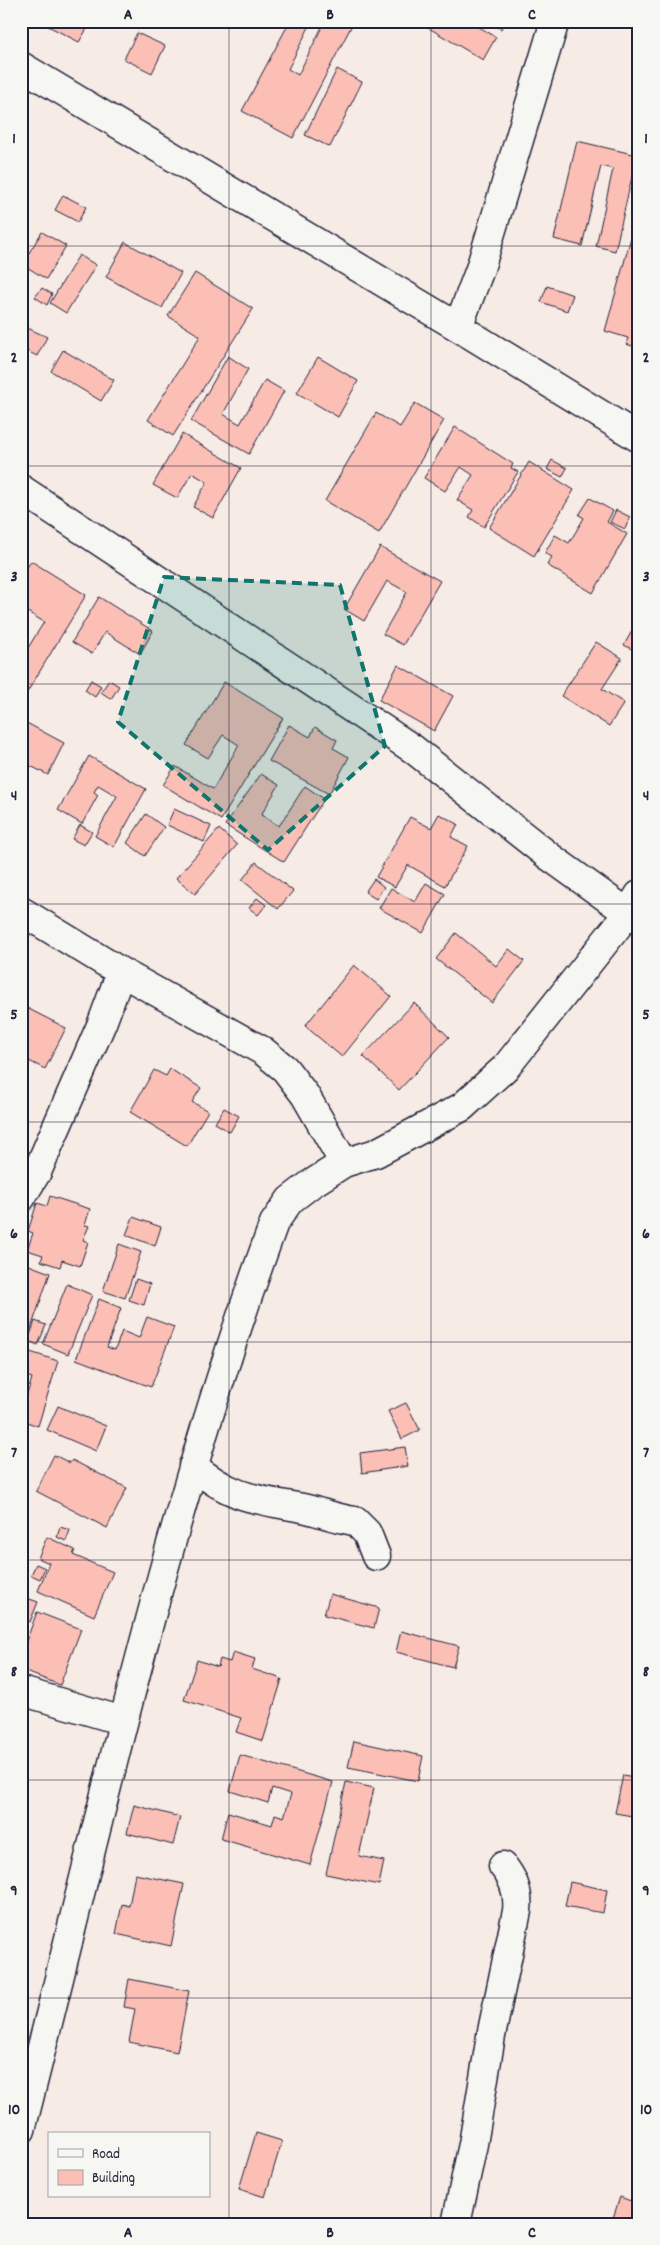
<svg xmlns="http://www.w3.org/2000/svg" width="660" height="2245" font-family="Dekko,sans-serif">
	<rect width="100%" height="100%" fill="#f7ebe6"/>
	<filter id="ink" filterUnits="userSpaceOnUse"><feTurbulence type="fractalNoise" baseFrequency=".02" numOctaves="2"/><feDisplacementMap in="SourceGraphic" scale="10" xChannelSelector="R" yChannelSelector="G"/><feConvolveMatrix kernelMatrix="1 2 1 2 8 2 1 2 1" color-interpolation-filters="sRGB"/></filter>
	<g filter="url(#ink)">
		<path fill="#fbbfb6" stroke="#22223b" d="M51,21H78L88,27L79,42L48,26Z
			M290,21H312L288,69L298,75L325,21H354L293,138L242,111Z
			M417,21H469L496,37L483,60Z
			M488,21H505L501,29Z
			M137,33L165,46L152,73L124,59Z
			M337,69L362,82L330,147L305,135Z
			M577,141L637,155L615,251L596,246L613,169L601,166L582,246L554,239Z
			M63,195L86,207L78,222L55,210Z
			M21,224L27,227L21,238Z
			M42,232L66,246L46,279L22,264Z
			M632,234L639,236V348L626,344L628,338L605,331Z
			M125,242L181,273L162,308L106,277Z
			M79,255L96,265L66,313L50,303Z
			M195,273L253,309L173,436L148,420L200,336L168,316Z
			M547,286L573,295L567,311L541,302Z
			M42,288L52,294L47,305L35,297Z
			M21,325L47,337L37,356L21,348Z
			M63,350L114,380L101,401L51,371Z
			M228,356L248,369L223,414L240,424L265,380L284,391L249,454L191,421Z
			M318,357L358,381L338,417L297,393Z
			M415,403L444,420L379,533L325,501L376,413L400,427Z
			M455,427L513,464L511,468L518,472L484,527L469,517L473,510L457,500L473,475L461,467L445,491L424,478Z
			M182,434L241,468L213,518L193,507L207,482L192,473L177,498L153,485Z
			M552,460L567,468L562,477L547,469Z
			M529,462L574,490L534,556L489,528Z
			M590,498L613,511L607,522L627,534L593,593L547,565L552,557L545,553L555,535L569,543L584,518L579,515Z
			M616,510L630,517L625,529L610,522Z
			M380,547L440,581L403,645L383,634L407,592L387,581L364,621L344,609Z
			M31,561L86,595L23,699L21,659L44,622L21,608V577Z
			M99,597L153,631L140,654L105,632L92,654L72,642Z
			M639,619V653L624,645Z
			M596,642L622,658L602,689L624,703L609,726L561,696Z
			M398,665L453,696L434,731L379,700Z
			M91,680L101,686L95,697L85,690Z
			M109,680L119,686L111,699L101,692Z
			M224,682L283,718L221,820L163,785L175,766L213,789L239,745L223,735L208,758L186,745Z
			M21,720L64,743L48,775L21,761Z
			M289,725L310,737L315,727L337,740L333,748L349,757L329,794L269,761Z
			M89,756L146,789L114,847L95,836L117,796L98,785L94,792L98,795L82,824L58,810Z
			M261,774L279,785L261,815L279,826L305,786L324,799L284,862L225,825Z
			M174,809L211,826L204,842L167,825Z
			M146,814L164,827L145,856L127,843Z
			M439,814L458,824L451,837L468,846L445,886L408,865L395,887L376,877L410,817L431,828Z
			M80,825L92,832L84,845L72,839Z
			M219,829L237,845L195,894L176,878Z
			M256,862L293,891L278,909L242,880Z
			M374,879L384,887L376,899L365,892Z
			M426,883L445,894L423,933L379,908L391,888L415,902Z
			M257,898L266,905L258,915L249,908Z
			M456,933L496,966L509,949L524,961L492,1003L436,959Z
			M354,965L391,996L342,1057L305,1026Z
			M414,1003L449,1037L399,1090L363,1056Z
			M21,1005L66,1028L45,1069L21,1057Z
			M170,1069L201,1088L192,1102L208,1111L187,1146L130,1112L154,1070L166,1076Z
			M224,1108L239,1116L230,1132L215,1123Z
			M50,1196L90,1209L85,1225L89,1226L83,1240L88,1242L80,1266L62,1260L60,1267L41,1261L43,1255L27,1250L33,1233L28,1231L37,1203L47,1206Z
			M133,1217L161,1227L155,1246L126,1235Z
			M119,1244L141,1252L125,1298L103,1291Z
			M21,1262L50,1273L27,1340L21,1338Z
			M136,1279L150,1284L144,1305L129,1300Z
			M67,1284L92,1295L68,1354L43,1344Z
			M99,1299L121,1308L107,1347L115,1350L122,1331L139,1338L147,1317L174,1327L151,1387L76,1359Z
			M35,1321L46,1325L38,1345L28,1341Z
			M21,1349L58,1361L38,1426L21,1420V1396L26,1398L32,1378L21,1374Z
			M406,1403L420,1430L402,1439L388,1411Z
			M58,1406L106,1426L96,1451L47,1430Z
			M405,1447L408,1466L362,1473L360,1453Z
			M54,1455L70,1463L72,1460L127,1488L107,1528L36,1491Z
			M60,1527L70,1530L66,1541L57,1537Z
			M47,1537L75,1550L73,1555L113,1572L94,1616L38,1591L49,1563L38,1558Z
			M36,1564L45,1568L40,1579L31,1575Z
			M330,1594L379,1608L374,1628L324,1615Z
			M21,1596L38,1602L30,1622L21,1618Z
			M37,1612L81,1629L60,1685L21,1670V1655Z
			M401,1631L459,1646L453,1667L396,1652Z
			M233,1652L255,1659L252,1669L282,1679L263,1741L236,1732L241,1718L184,1700L197,1660L218,1667L220,1659L230,1662Z
			M354,1741L423,1756L418,1781L348,1767Z
			M240,1755L333,1782L310,1865L221,1839L228,1812L272,1825L275,1814L284,1817L291,1794L272,1788L268,1803L230,1791Z
			M623,1775L639,1778L638,1817L615,1813Z
			M346,1782L374,1788L359,1856L384,1861L379,1885L326,1874Z
			M134,1805L180,1817L173,1845L127,1833Z
			M135,1874L184,1884L171,1946L116,1934L122,1904L129,1906Z
			M570,1882L607,1890L603,1913L565,1906Z
			M129,1979L189,1991L177,2052L129,2042L135,2009L124,2007Z
			M256,2133L282,2141L265,2197L239,2189Z
			M620,2197L639,2204L634,2224H611Z"/>
		<g fill="none" stroke-linecap="round" stroke-linejoin="round">
			<g stroke="#22223b" stroke-width="31">
				<path id="minor" d="M21,66L458,327L639,438
					M458,327L480,269L555,21
					M21,489L413,749L550,857L628,913L639,918
					M21,911L121,972L263,1051L285,1069L305,1095L344,1163
					M21,1198L37,1172L102,1023L121,972
					M193,1466C234,1500 257,1499 307,1509C323,1513 338,1519 355,1521L367,1533L376,1556
					M21,1691L123,1721
					M21,2130C99,1826 165,1518 274,1223L290,1200L311,1184L344,1163L376,1153L462,1107L506,1067L628,913L639,895
					M456,2224L473,2144L491,2036L517,1911C519,1893 514,1879 503,1866"/>
			</g>
			<use href="#minor" stroke="#f6f6f2" stroke-width="28"/>
		</g>
	</g>
	<path fill="#0f766e" fill-opacity="0.2" stroke="#0f766e" stroke-width="4" stroke-dasharray="10 6" stroke-linejoin="round" d="M164,577L340,585L385,746L268,850L118,722Z"/>
	<path fill="none" stroke="#22223b" stroke-width="1" stroke-opacity="0.55" d="M229,21V2224M431,21V2224M21,246H639M21,466H639M21,684H639M21,904H639M21,1122H639M21,1342H639M21,1560H639M21,1780H639M21,1998H639"/>
	<rect width="660" height="2245" fill="none" stroke="#f6f6f2" stroke-width="55"/>
	<rect x="48" y="2132" width="162" height="65" fill="#f6f6f2" stroke="#a1a1a9"/>
	<rect x="58" y="2149" width="25" height="8" fill="#f6f6f2" stroke="#a1a1a9"/>
	<text x="92" y="2158" font-size="15" fill="#22223b">Road</text>
	<rect x="58" y="2170" width="25" height="15" fill="#fbbfb6" stroke="#a1a1a9"/>
	<text x="92" y="2182" font-size="15" fill="#22223b">Building</text>
	<rect x="28" y="28" width="604" height="2190" fill="none" stroke="#22223b" stroke-width="2"/>
	<g font-size="16" text-anchor="middle" font-weight="bold" fill="#22223b">
		<text x="128" y="19">A</text>
		<text x="330" y="19">B</text>
		<text x="532" y="19">C</text>
		<text x="14" y="143">1</text>
		<text x="646" y="143">1</text>
		<text x="14" y="362">2</text>
		<text x="646" y="362">2</text>
		<text x="14" y="581">3</text>
		<text x="646" y="581">3</text>
		<text x="14" y="800">4</text>
		<text x="646" y="800">4</text>
		<text x="14" y="1019">5</text>
		<text x="646" y="1019">5</text>
		<text x="14" y="1238">6</text>
		<text x="646" y="1238">6</text>
		<text x="14" y="1457">7</text>
		<text x="646" y="1457">7</text>
		<text x="14" y="1676">8</text>
		<text x="646" y="1676">8</text>
		<text x="14" y="1895">9</text>
		<text x="646" y="1895">9</text>
		<text x="14" y="2114">10</text>
		<text x="646" y="2114">10</text>
		<text x="128" y="2237">A</text>
		<text x="330" y="2237">B</text>
		<text x="532" y="2237">C</text>
	</g>
</svg>
